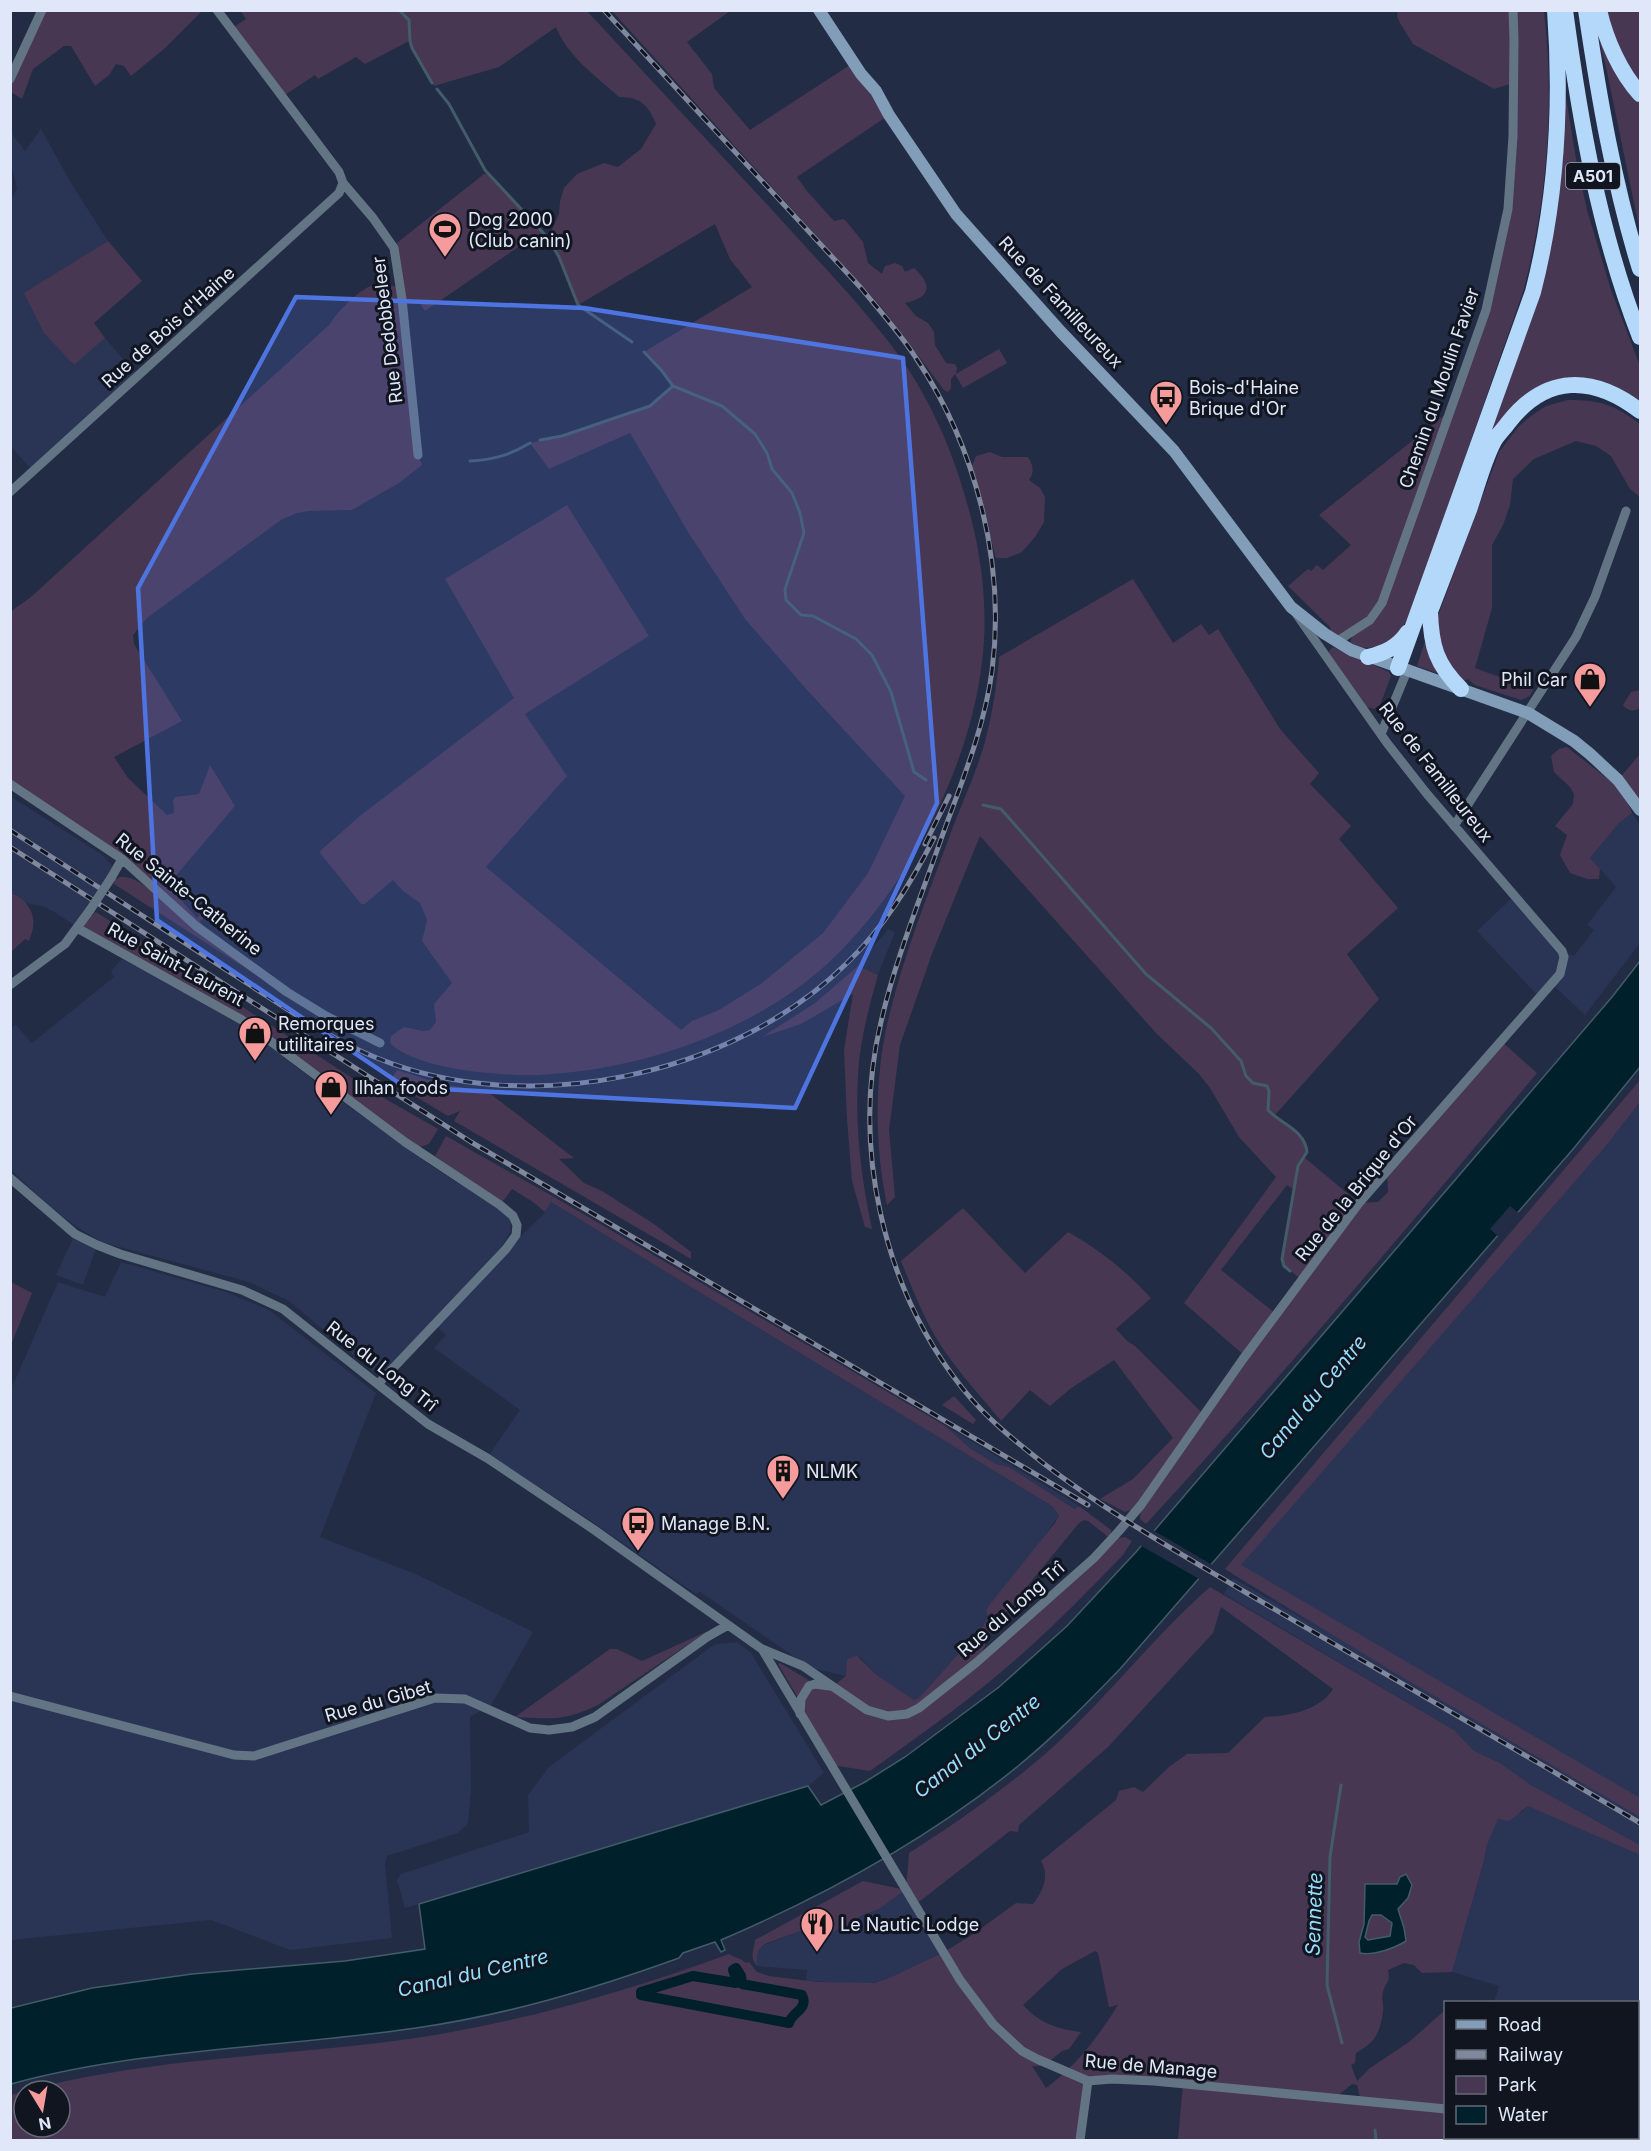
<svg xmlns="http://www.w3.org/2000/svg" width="1651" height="2151" font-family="Inter,sans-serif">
	<rect width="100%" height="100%" fill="#232c45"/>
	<path fill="#2a3555" d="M41,129L71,183L108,241L25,293L73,365L105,338L138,376L33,471L11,447L10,202L17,188L11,164L10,131L25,151Z
		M10,796L101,854L111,864L112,868L74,925L53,911L42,906L26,903L16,894H11Z
		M1632,813L1640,825V943L1585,1015L1552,984L1540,998L1477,931L1514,896L1562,951L1574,956L1594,930L1587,925L1616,887L1590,858L1619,823Z
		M888,929L895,932L878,975L858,966Z
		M122,959L167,981L236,1020L326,1090L430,1165L511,1217L510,1232L502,1247L380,1377L289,1301L249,1282L101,1242L74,1225L49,1206L11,1170L10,1028L16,1025L32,1043L114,977L111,971Z
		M1640,1102V1845L1531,1785L1500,1763L1474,1751L1454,1730L1224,1594L1233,1578L1329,1634L1232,1574L1605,1147Z
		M551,1202L1052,1506L1059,1515L983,1626L920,1697L914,1700L878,1676L860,1657L848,1659L846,1676L811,1668L700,1592L696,1594L578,1512L489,1455L520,1410L434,1348L446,1335L437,1327L525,1232L544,1214Z
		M75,1234L97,1245L83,1285L56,1275Z
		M121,1262L226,1292L269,1310L376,1393L320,1537L418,1575L533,1632L491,1705L470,1717L471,1791L468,1823L458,1833L387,1856L385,1864L392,1938L290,1950L211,1920L11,1940V1385H13L58,1282L105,1297Z
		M944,1425L1079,1506L1076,1509L1009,1467L996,1464L971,1449Z
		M737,1642L751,1653L824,1773L808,1786L405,1908L397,1880L401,1874L529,1832L528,1795L549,1767L715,1644Z
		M1527,1805L1640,1855V2127H1638V2002H1494L1499,1986L1452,1972L1484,1862L1487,1845L1498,1818L1522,1812Z
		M906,1890L944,1952L889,1978L867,1984L806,1981L807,1970L757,1966L756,1957L761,1946L812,1927L814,1931H838L866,1914L877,1910Z"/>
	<path fill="#483752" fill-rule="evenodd" d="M586,10C648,77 711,144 773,211C816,259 862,305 900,357C934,405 957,462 971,518C983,564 988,616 982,662C970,768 905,894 826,965C751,1033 637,1071 537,1075C500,1076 417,1070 390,1043L391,1036L404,1027L422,1031L430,1030L436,1022L434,1004L452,983L422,941L427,920L420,903L403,891L393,880L365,904H361L320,853V851L361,815L514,698L445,579L567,505L649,636L525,714L567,776L486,867L681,1030L692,1021L719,1010L762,983L823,933L868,873L905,796L807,690L745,619L688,532L630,433L549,469L530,443L562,436L650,406L673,387L662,371L644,352L752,287L730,259L715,224L578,305L559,257L548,239H530L425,311L418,301H410L403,306L418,455L422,465L399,483L352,510L310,511L297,513L281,520L147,618L133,635L134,644L182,721L114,757L128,778L167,815L174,813L173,800L175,797L199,794L210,765L235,806L168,885L197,918L204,910L210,915L209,921L204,918L200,921L202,925L270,984L114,884L115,879C129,872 142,884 154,893L122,859L11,784L10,612L31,597L330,324C337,311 366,282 382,283C388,284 395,287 401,288L393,246L484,174L487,173L548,238L559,214L560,201L564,188L577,174L604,163L618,167L641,149L656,124C648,105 641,97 619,97C596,76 568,57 556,27L499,67L434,86L409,41L365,64L356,57L318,79L315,75L282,97L231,29L246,19L241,11Z
		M42,11H202L164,49L131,76L124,66L116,64L109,75L95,86L71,46H64L33,69L22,99L11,92V79Z
		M612,11H730L687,42L712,74L714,88L750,130L853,63L889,115L797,177L806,190L834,221L843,219L846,221L863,242L868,263L882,274L885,266L895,263L902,266L905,272L914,268C934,286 929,298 905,303L916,316L928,323L934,332L935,345L946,363L955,364L957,368L956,374L999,349L1007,363L963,388L955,374L951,379V388L948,392L944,390L883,309Z
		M1398,11H1544C1555,105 1547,201 1523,292L1409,617C1394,641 1380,655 1350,644L1353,632L1336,642L1325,634L1331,628L1288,586L1308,569L1311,571L1317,565L1323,570L1351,545L1319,515L1451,410L1479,334L1508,209L1513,83L1494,89L1413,44L1400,23L1397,16Z
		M1607,11H1640V86L1616,42Z
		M1593,17L1619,76L1640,103V232L1606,67Z
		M1560,60L1576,159L1587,210L1611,290L1640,366V404L1631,396L1541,388L1478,464L1536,294Z
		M108,241L142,281L94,323L105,338L74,365L44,333L24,293Z
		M1568,400C1600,400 1615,405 1640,424V497L1630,489L1611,456L1596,446L1576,441L1534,459L1513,479L1510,505L1503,525L1492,545V608L1475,668L1533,689L1530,696L1521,700L1475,685L1468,679L1463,681L1451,673L1439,641L1438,616L1499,452L1519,426L1531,416L1546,406Z
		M990,452L1002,457H1028C1033,466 1035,471 1029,480L1040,488L1045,497L1044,522L1035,537L1022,552L1007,558H996L972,466L976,456Z
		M1133,579L1173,643L1201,624L1209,635L1218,629L1280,729L1319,773L1310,784L1351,826L1339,839L1398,908L1347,954L1379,999L1274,1116C1288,1127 1312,1136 1305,1158L1359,1203L1378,1202L1388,1192L1387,1172L1501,1041L1537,1073C1409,1226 1281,1378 1146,1524L1140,1519L1141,1506L1125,1512L1100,1499L1133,1479L1173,1438L1114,1360L1070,1389L1050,1406L1030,1390L1001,1421C980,1395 956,1370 938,1341C923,1316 912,1288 901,1261L963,1208L1025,1273L1068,1232C1099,1249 1127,1272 1151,1298L1116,1329L1127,1341L1135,1346L1204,1415L1245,1356L1184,1303L1276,1177L1239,1137L1210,1088L1199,1074L1156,1033L980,836L933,951L900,1045L889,1130L895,1197L887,1205C875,1148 874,1083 887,1025C902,958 929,892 953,827C965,795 981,763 988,729C994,705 997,681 999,657ZM1287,1185L1293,1189L1282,1259L1284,1266L1302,1280L1276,1314L1221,1270Z
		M1425,641L1440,674L1417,666Z
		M1333,647L1389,672L1391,676L1380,705L1374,709L1367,707L1329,653V651Z
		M1640,690V708C1634,712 1627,711 1623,705L1631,692Z
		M1567,747L1623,791L1632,813L1619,823L1590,858L1600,869L1599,879H1587L1570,873L1560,855L1567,835L1555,826L1573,804L1574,794L1570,787L1554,772L1551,756L1559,749Z
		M1640,754V810L1618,780Z
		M11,894C16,894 18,896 23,900C35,912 36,925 29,941L25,939L11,952Z
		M96,912L377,1094L438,1129L429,1144L420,1147L405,1142L242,1020L77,928Z
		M858,966L878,975C869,1007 860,1040 858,1074C855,1128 861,1177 872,1229L865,1227L852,1181L847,1119L844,1050L853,994L801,1024L762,1037L815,1003Z
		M397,1070L442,1084L488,1092L574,1158L559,1159L584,1183L602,1191L654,1224L691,1252V1259L454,1121L460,1111L448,1116L390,1081Z
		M1640,1080V1102L1605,1147L1241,1565L1640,1798V1817L1397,1674L1225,1569Z
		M446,1136L554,1197L944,1425L971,1449L996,1464L1009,1467L1075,1509L1079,1506L1111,1530L1112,1539L1125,1537L1132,1541L1123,1555C1090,1589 1057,1623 1022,1654C974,1697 922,1734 870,1771L832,1765L800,1714L801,1703L778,1664L780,1663L815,1684L832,1687L846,1676L847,1659L857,1656L878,1676L914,1700L920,1697L983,1626L989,1616L986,1613L987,1608L1055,1523L1059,1515L1052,1506L551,1202L545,1212L533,1202L512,1189L500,1205L435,1156ZM1084,1520L1088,1521L1111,1539L978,1660L998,1618L1003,1616L1079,1523Z
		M11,1282L32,1293L11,1345Z
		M954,1396L976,1420L973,1424L942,1405Z
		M1210,1587L1454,1730L1474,1751L1500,1763L1531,1785L1640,1845V1855L1528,1806L1509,1821L1498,1819L1487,1845L1484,1861L1452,1972L1422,1973L1414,1965L1404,1963L1388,1970C1391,1983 1385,1982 1383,1992C1381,1998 1384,2005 1383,2011C1380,2034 1375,2042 1356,2053L1355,2063L1351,2065L1357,2081L1370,2068L1409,2042L1445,2010L1446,2138H1638V2127H1640V2140H1178L1183,2084L1088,2081L1080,2140H11V2095L24,2091V2127H60V2091H25C150,2057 281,2057 409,2039C519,2023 625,1992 729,1954C734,1958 739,1957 746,1963L749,1962L757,1972L769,1976L817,1982L874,1983L889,1978L944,1952L972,1935L1016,1903L1033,1904C1043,1891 1050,1876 1041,1861L1116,1800L1119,1791L1134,1787L1143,1792L1170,1766L1187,1754L1228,1753L1265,1717C1290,1716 1320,1710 1333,1689L1221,1607L1213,1633L1108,1747L1019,1825L1018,1832L1010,1831L915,1905L906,1890C896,1896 888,1903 879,1909C875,1911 870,1912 865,1914C853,1920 823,1946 812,1927L767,1943C757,1948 756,1956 757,1966C749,1958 754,1950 755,1940L863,1881L906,1890L909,1853C959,1821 1008,1787 1053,1747C1108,1697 1154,1636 1210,1587ZM1365,1884L1412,1885L1408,1898L1397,1909L1404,1928L1406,1941L1400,1945L1367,1955L1359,1942L1364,1924ZM1095,1951L1098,1953L1109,2007L1118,2005C1099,2036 1075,2067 1046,2088L1032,2066H1050L1046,2064L1062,2051L1069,2049L1081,2032C1056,2029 1040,2023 1023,2005L1062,1969ZM1352,2084L1357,2085L1361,2101L1335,2098Z
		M708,1631L598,1705C564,1721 552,1719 515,1717L610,1649H617L642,1661Z
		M1372,1915H1380L1392,1923L1390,1936L1368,1941L1365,1937L1369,1921Z"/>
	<path fill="#00212c" stroke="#435c69" stroke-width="1.5" fill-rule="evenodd" d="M1640,961V1067L1574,1148L1120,1669C1088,1702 1055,1736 1018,1766C930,1838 826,1895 721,1940L725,1950L721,1952L715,1942L683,1953L679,1958C593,1989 507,2015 416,2028C281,2048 143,2048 11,2084V2008L92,1988L192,1974L345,1961L425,1949L419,1904L808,1786L821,1805L865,1782L905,1757L999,1687L1067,1626L1136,1552L1612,997Z
		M1406,1874L1412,1885L1408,1898L1398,1909L1404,1928L1406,1941C1395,1948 1373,1956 1360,1953L1359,1942L1364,1924L1365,1884H1397L1400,1877ZM1372,1915H1381L1392,1923L1390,1936L1368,1940L1365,1937L1369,1921Z"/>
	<path fill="#232c45" d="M1510,1206L1520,1214L1500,1238L1490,1229Z
		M1151,1529L1214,1566L1201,1580L1138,1544Z"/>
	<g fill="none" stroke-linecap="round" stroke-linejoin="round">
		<path stroke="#435c69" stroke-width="3" d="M399,10L409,20L410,41L412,48L432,83
			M437,89L449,104L485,170L548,238L559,257L578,305L632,342
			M644,352L662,371L673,386L722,406L755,434L767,453L772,469L792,493L800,513L804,533L785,589L786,600L801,615L813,616L856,639L872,655L891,692L914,772L926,780
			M540,440L562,436L650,406L673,386
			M470,461C493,460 510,455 530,443
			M983,805L1001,809L1146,974L1211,1028L1241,1061L1246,1076L1253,1083L1267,1086L1269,1091L1268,1110C1281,1124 1305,1130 1307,1152L1298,1166L1282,1259L1284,1266L1290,1271
			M1341,1785L1330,1857L1327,1985L1342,2043
			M1375,2130L1376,2140"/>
		<path stroke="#00212c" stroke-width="10" d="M736,1968L741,1976L742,1984L802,1995C809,2009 792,2012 789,2023L641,1995V1992L693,1976L736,1983L737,1981L733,1970Z"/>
		<path stroke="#637585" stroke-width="9" d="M217,10L339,172L343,183L373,218L394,248L402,299L418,455
			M10,79L42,10
			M10,492L339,193L343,183
			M1336,642L1370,620L1382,603L1486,310L1508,209L1513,136L1514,40L1513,10
			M1381,734L1407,671
			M10,784L122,859L196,926L287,992L326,1016L380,1043
			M1454,826L1576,637L1595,597L1626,511
			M111,878L122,859
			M77,928L242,1020L405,1142L500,1205L513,1216L517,1225L516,1235L506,1249L378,1384
			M10,985L65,944L90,910
			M10,1178L75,1234L97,1245L120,1254L242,1290L283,1309L428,1424L487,1458L593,1529L762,1649L803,1666L867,1710L888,1716L898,1715L907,1714L919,1708L977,1662L1094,1558L1119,1531L1141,1505L1243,1359L1359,1203L1560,974L1564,957L1562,951L1427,794L1387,743L1297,615
			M762,1649L960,1980L993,2024L1022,2051L1037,2059L1088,2081L1112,2079L1154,2081L1446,2109
			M10,1696L234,1755L254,1756L435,1698L465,1699L530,1728L549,1730L572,1727L595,1717L707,1637L728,1625
			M800,1714L801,1699L809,1686L815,1684L830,1686
			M1638,2127H1640
			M1080,2140L1088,2081"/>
		<path stroke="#819db8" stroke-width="12" d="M819,10L861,74L876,91L889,115L956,214L1061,332L1174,451L1291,607L1325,634L1351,650L1528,713L1574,741L1590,754L1618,780L1640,810"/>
		<path stroke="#b4d8f9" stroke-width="16" d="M1565,10C1580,121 1599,232 1640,337
			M1586,10C1599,98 1614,185 1640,269
			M1599,10C1606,40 1620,72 1640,94
			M1431,609C1444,576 1456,543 1469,510C1477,487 1483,462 1494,441C1498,434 1504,429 1508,423C1546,374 1593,375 1640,411
			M1430,611C1431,646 1436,664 1461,689
			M1368,657C1385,653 1398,647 1408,632
			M1398,668L1533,292C1557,199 1562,106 1555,10"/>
		<g stroke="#80889d" stroke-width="5">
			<path id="rail" d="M604,10L861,288C880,311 900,333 916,358C976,447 1006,564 992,671C984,730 960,786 940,842C919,902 895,961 881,1022C851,1146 883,1289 963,1389C986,1418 1015,1441 1043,1463C1107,1512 1176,1551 1245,1592C1377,1669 1509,1745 1640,1823
				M10,830C84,878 158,925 231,973C279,1003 325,1037 377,1058C527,1119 732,1077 847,963C884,927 910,885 934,838
				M925,844L949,796
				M10,847L471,1142L1088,1505"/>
		</g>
		<use href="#rail" stroke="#111520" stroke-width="3" stroke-dasharray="9" stroke-linecap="butt"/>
		<path stroke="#637585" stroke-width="9" d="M90,910L111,878"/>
	</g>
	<path fill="#4e74e0" fill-opacity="0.2" stroke="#4e74e0" stroke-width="4.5" stroke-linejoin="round" d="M296,297L584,308L903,358L937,803L795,1108L405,1087L157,920L138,588Z"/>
	<defs>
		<g id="stadium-pin" transform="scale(1.725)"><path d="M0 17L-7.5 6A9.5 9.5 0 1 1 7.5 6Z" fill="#f59b9b" stroke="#111520"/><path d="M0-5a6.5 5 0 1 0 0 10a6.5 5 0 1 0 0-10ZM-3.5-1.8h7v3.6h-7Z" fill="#111"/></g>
		<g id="bus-pin" transform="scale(1.725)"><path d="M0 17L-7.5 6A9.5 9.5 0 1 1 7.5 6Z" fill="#f59b9b" stroke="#111520"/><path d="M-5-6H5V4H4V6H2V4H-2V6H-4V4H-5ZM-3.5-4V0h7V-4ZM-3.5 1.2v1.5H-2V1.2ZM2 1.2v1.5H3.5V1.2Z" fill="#111"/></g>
		<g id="shop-pin" transform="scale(1.725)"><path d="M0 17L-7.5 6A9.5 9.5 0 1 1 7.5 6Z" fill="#f59b9b" stroke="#111520"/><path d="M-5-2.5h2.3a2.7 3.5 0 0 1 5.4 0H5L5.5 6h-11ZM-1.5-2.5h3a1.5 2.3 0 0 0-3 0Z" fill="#111"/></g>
		<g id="building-pin" transform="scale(1.725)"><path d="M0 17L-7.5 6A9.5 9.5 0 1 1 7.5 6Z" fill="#f59b9b" stroke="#111520"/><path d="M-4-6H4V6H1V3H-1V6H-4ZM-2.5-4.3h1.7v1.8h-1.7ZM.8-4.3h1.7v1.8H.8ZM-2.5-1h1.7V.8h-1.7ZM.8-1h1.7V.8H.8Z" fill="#111"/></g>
		<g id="restaurant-pin" transform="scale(1.725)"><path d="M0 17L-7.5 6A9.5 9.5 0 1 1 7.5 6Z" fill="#f59b9b" stroke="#111520"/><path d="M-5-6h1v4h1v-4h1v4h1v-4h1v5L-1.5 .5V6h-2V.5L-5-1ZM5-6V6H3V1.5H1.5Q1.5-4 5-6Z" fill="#111"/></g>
	</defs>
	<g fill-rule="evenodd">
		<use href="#stadium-pin" x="445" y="229"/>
		<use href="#bus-pin" x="1166" y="397"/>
		<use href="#shop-pin" x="1590" y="679"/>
		<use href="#shop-pin" x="255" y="1033"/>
		<use href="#shop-pin" x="331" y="1087"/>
		<use href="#building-pin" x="783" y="1471"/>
		<use href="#bus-pin" x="638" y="1523"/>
		<use href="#restaurant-pin" x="817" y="1924"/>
	</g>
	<g text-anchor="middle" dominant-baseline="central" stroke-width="6" stroke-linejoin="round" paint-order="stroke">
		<rect fill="#111520" stroke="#a2a8b7" stroke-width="1.5" x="1566" y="163" width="54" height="26" rx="4.5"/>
		<g font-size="16" font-weight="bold" fill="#e0e7f8">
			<text x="1593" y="176">A501</text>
		</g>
		<g font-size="18" fill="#e0e7f8" stroke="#111520" text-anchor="start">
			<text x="468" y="219">Dog 2000<tspan x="468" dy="21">(Club canin)</tspan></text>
			<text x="1189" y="387">Bois-d'Haine<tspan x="1189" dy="21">Brique d'Or</tspan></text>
			<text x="1567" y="679" text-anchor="end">Phil Car</text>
			<text x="278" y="1023">Remorques<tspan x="278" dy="21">utilitaires</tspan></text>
			<text x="354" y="1087">Ilhan foods</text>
			<text x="806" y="1471">NLMK</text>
			<text x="661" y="1523">Manage B.N.</text>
			<text x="840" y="1924">Le Nautic Lodge</text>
		</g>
		<g font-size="18" fill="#e0e7f8" stroke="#111520">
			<text transform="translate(1061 302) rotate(47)">Rue de Familleureux</text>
			<text transform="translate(168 327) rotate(-42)">Rue de Bois d'Haine</text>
			<text transform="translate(387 330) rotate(-97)">Rue Dedobbeleer</text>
			<text transform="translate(1439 388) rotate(-71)">Chemin du Moulin Favier</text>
			<text transform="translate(1436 772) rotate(52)">Rue de Familleureux</text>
			<text transform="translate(189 894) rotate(39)">Rue Sainte-Catherine</text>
			<text transform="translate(176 964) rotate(29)">Rue Saint-Laurent</text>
			<text transform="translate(1356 1188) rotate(-51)">Rue de la Brique d'Or</text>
			<text transform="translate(382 1366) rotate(38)">Rue du Long Trî</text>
			<text transform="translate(1011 1609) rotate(-41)">Rue du Long Trî</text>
			<text transform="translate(378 1701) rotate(-16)">Rue du Gibet</text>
			<text transform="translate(1151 2066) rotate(5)">Rue de Manage</text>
		</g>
		<g font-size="20" font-style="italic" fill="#94defb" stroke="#111520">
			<text transform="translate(1313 1397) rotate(-50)">Canal du Centre</text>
			<text transform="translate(977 1746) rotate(-38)">Canal du Centre</text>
			<text transform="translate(1314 1914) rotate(-88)">Sennette</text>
			<text transform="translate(473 1973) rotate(-13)">Canal du Centre</text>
		</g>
	</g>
	<rect width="1651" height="2151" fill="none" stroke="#e0e7f8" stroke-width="24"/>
	<rect x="1444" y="2001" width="195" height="138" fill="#111520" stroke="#646976" stroke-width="1.5"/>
	<rect x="1456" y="2020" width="30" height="9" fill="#819db8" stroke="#646976" stroke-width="1.5"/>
	<text x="1498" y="2031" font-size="18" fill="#e0e7f8">Road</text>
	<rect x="1456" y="2050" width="30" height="9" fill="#80889d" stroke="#646976" stroke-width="1.5"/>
	<text x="1498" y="2061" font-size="18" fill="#e0e7f8">Railway</text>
	<rect x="1456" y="2076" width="30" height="18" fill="#483752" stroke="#646976" stroke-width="1.5"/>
	<text x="1498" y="2091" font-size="18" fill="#e0e7f8">Park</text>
	<rect x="1456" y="2106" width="30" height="18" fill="#00212c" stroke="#646976" stroke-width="1.5"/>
	<text x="1498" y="2121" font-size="18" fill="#e0e7f8">Water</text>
	<g transform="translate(42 2109) rotate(169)"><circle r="28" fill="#111520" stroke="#646976" stroke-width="1.5"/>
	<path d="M0-4.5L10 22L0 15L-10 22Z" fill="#f59b9b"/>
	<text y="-9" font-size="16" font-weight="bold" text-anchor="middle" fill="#e0e7f8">N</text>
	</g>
</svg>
